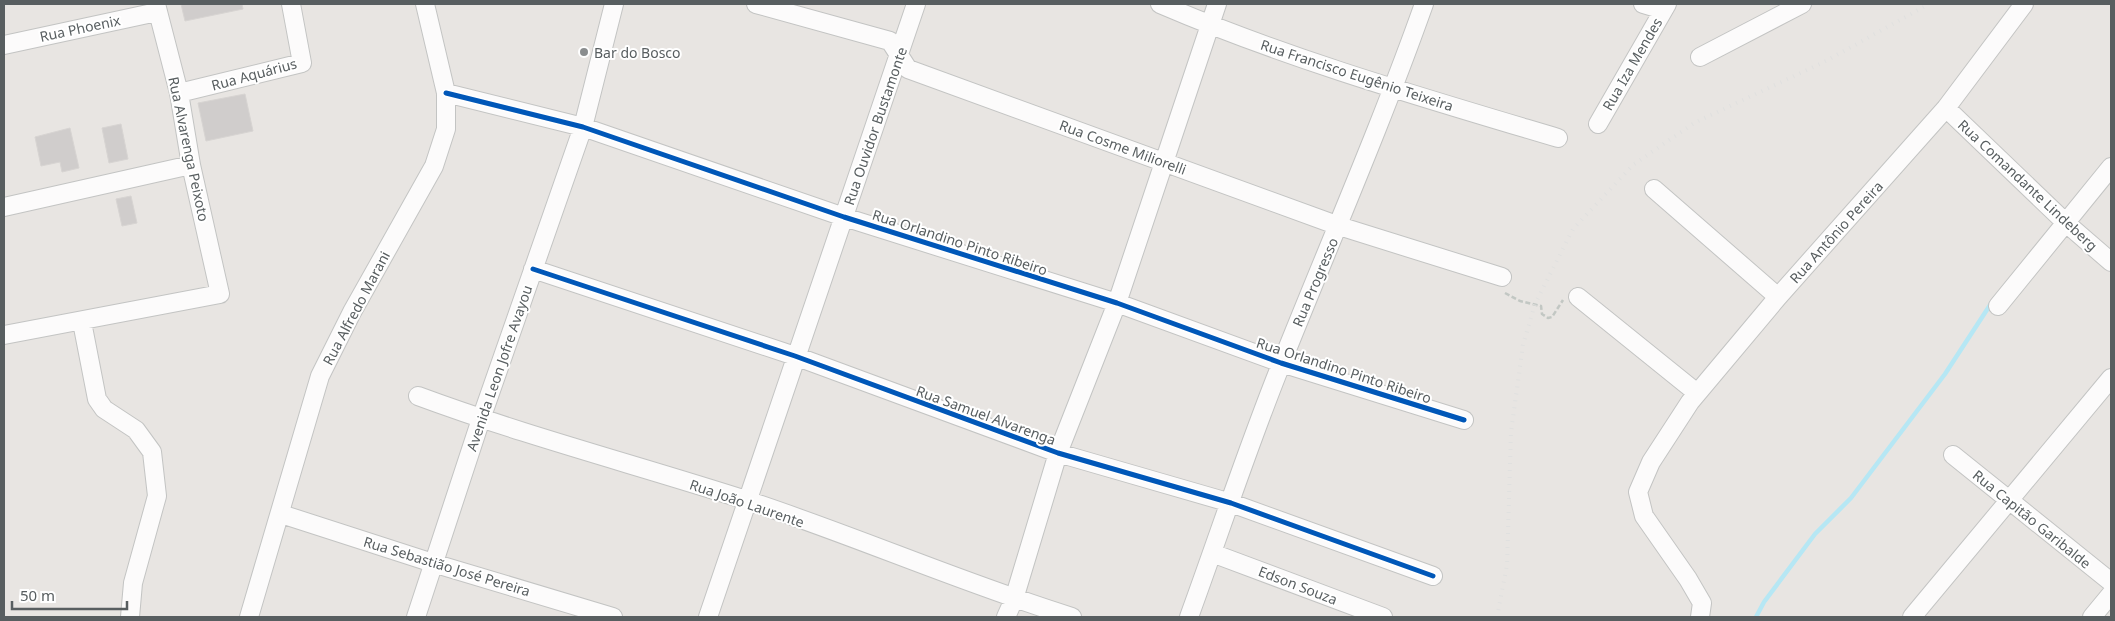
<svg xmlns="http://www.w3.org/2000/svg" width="2115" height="621" font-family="'Noto Sans',sans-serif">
	<rect width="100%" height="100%" fill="#e8e5e2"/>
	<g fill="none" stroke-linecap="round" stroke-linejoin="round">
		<path stroke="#b6e7f4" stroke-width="4.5" d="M1756,617L1764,602L1815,534L1851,498L1945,374L1992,302"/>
	</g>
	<path fill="#d0cdcc" stroke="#d7d4d2" d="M181,4H242L243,9L185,21Z
		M245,94L253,131L206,141L198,103Z
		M121,124L128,159L109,163L102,128Z
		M70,128L79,168L62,172L60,162L41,166L35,137Z
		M131,196L137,223L122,226L116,199Z"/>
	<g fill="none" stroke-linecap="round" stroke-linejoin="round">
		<g stroke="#c3c4c3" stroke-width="20">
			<path id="minor" d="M756,4L890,41L908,69L1339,226L1502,277
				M1160,4C1288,59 1424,98 1558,138
				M1643,4L1663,10
				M4,45L157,12
				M1700,57L1802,4
				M179,93L302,63L291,4
				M446,93L583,127L844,217L1117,303L1281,363L1464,420
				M1946,108L2066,223L2111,262
				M1598,124L1667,4
				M1654,189L1778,297
				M4,207L191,165
				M533,269L795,356L1058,453L1231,503L1433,576
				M1578,297L1697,393
				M1998,306L2111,167
				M82,322L97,399L104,409L136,430L152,452L157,496L133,583L130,617
				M4,335L220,294L191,165L179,93L156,4
				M418,396C526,436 637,465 746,500C856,536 962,583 1072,617
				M1953,455L2111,582
				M281,514L436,564L613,617
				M1212,553L1383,617
				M249,617L320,376L352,312L434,166L446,129V93L425,4
				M416,617L481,419L583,127L614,4
				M708,617L916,4
				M1006,617L1014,599L1058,453L1117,303L1217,4
				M1189,617C1220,532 1248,446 1282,362C1330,242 1381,125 1424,4
				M1700,617L1702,603L1688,579L1644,516L1638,492L1651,462L1690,402L1778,297L1946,108L2024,4
				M1912,617L2111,378
				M2092,617L2111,594"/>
		</g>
		<path stroke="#c2c7c3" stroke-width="2.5" stroke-dasharray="5 2.5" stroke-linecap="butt" d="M1505,293L1520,301L1541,306L1542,314L1548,318L1552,317L1563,300"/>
		<use href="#minor" stroke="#fcfbfb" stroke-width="18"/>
		<path stroke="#e0e0df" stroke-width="4" stroke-dasharray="1 6" stroke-linecap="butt" d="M1497,617L1507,565L1511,432L1523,345L1535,304L1573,229L1633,165L1694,123L1826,61L1929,4"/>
		<g stroke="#fff" stroke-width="8">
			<path id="cycleway" d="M446,93L583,127L844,217L1117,303L1281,363L1464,420
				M533,269L795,356L1058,453L1231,503L1433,576"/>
		</g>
		<use href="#cycleway" stroke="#0057b8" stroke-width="5"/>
	</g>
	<circle fill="#8a8d8e" stroke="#fff" stroke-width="2" cx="584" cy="52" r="5"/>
	<g text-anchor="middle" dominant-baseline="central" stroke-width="4" stroke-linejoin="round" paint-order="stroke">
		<g font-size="14" fill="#585e60" stroke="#fff">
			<text transform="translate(80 28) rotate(-12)">Rua Phoenix</text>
			<text transform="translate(1632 64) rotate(-60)">Rua Iza Mendes</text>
			<text transform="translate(254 74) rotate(-15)">Rua Aquárius</text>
			<text transform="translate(1357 75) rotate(18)">Rua Francisco Eugênio Teixeira</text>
			<text transform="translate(875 126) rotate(-71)">Rua Ouvidor Bustamonte</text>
			<text transform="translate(1123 147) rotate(20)">Rua Cosme Miliorelli</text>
			<text transform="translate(189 149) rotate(78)">Rua Alvarenga Peixoto</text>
			<text transform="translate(2028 185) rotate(43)">Rua Comandante Lindeberg</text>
			<text transform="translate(1836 232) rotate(-48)">Rua Antônio Pereira</text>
			<text transform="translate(960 242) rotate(18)">Rua Orlandino Pinto Ribeiro</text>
			<text transform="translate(1315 282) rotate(-67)">Rua Progresso</text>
			<text transform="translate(356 308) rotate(-62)">Rua Alfredo Marani</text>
			<text transform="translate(499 368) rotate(-71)">Avenida Leon Jofre Avayou</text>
			<text transform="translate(1344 370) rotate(18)">Rua Orlandino Pinto Ribeiro</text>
			<text transform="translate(986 415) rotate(20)">Rua Samuel Alvarenga</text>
			<text transform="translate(747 503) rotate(19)">Rua João Laurente</text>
			<text transform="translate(2032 519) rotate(39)">Rua Capitão Garibalde</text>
			<text transform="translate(447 566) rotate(17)">Rua Sebastião José Pereira</text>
			<text transform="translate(1298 585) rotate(21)">Edson Souza</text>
		</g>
		<g font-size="14" fill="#585e60" stroke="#fff" text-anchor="start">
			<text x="594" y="52">Bar do Bosco</text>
		</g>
	</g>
	<rect width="2115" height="621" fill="none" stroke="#585e60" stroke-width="10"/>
	<path d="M12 601v8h115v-8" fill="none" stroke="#585e60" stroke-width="2.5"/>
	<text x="20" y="601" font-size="15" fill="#585e60" stroke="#ffffff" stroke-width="4" paint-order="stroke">50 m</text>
</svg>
